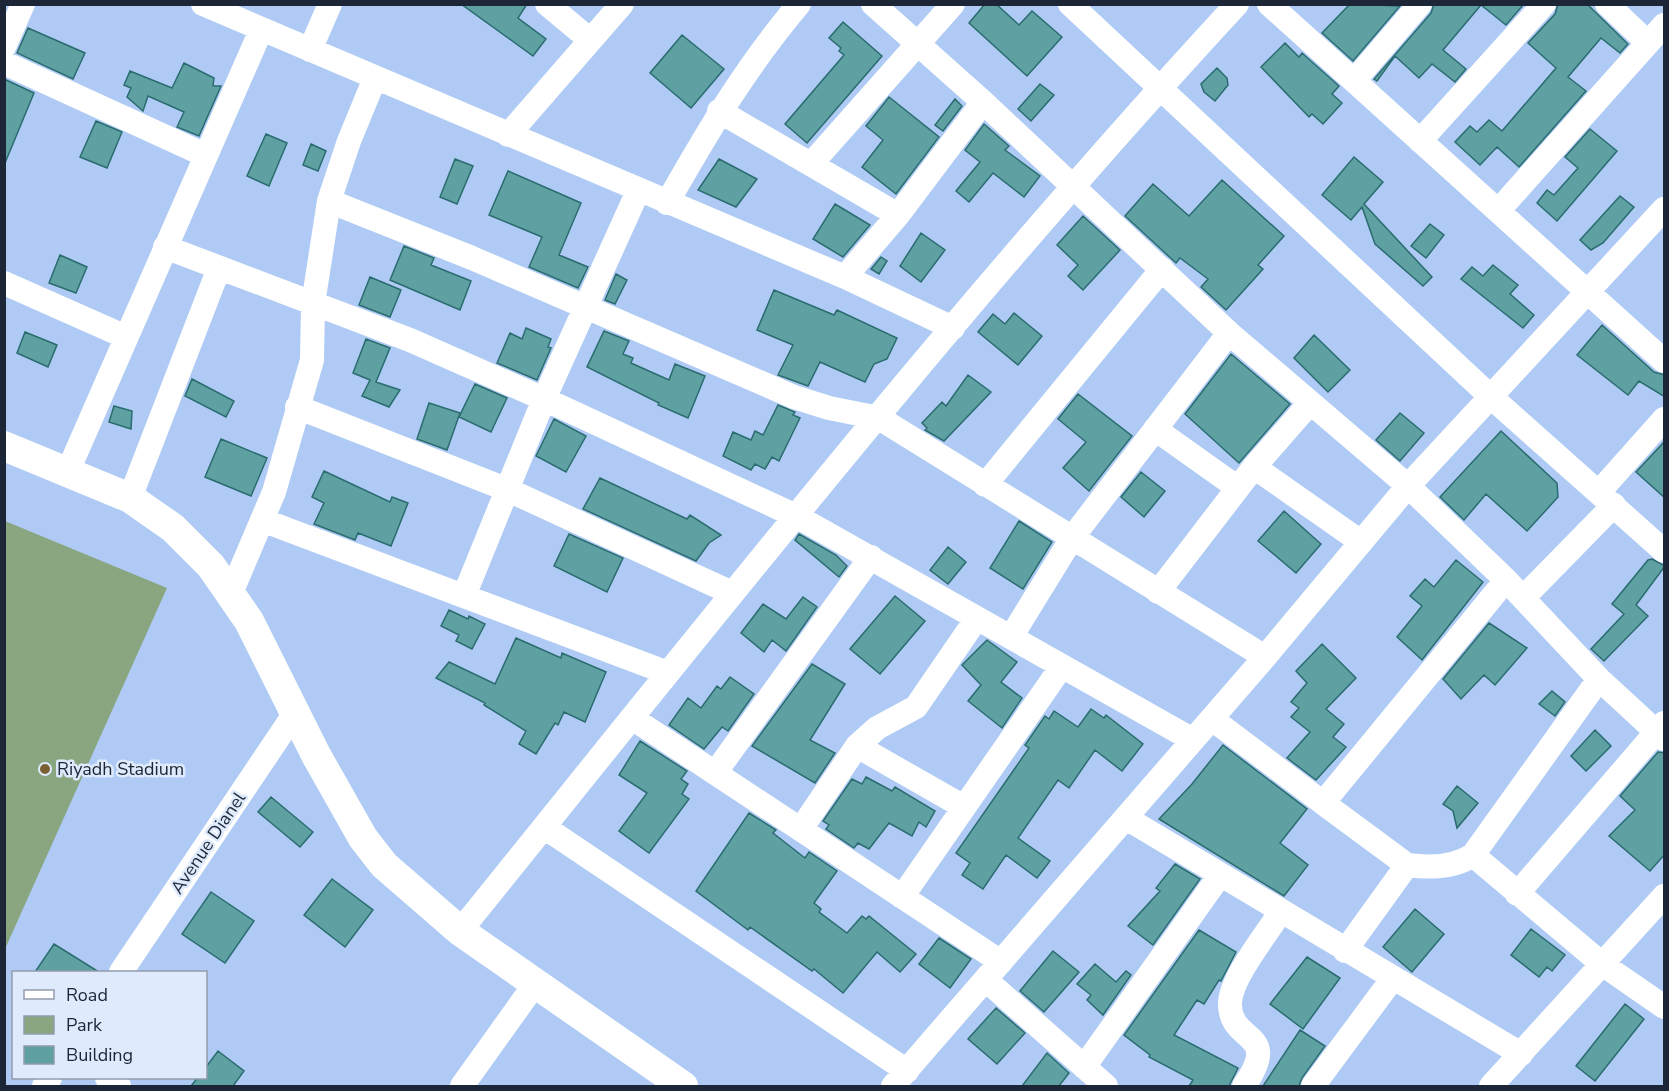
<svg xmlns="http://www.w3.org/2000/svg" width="1669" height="1091" font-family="'Nunito Sans',sans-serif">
	<rect width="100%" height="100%" fill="#afcbf5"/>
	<path fill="#89a681" d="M5,521L167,588L5,949Z"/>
	<path fill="#5fa0a2" stroke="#2a6c6f" stroke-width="1.5" d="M461,4H527L518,18L546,39L533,56Z
		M985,4H996L1019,25L1032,11L1062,37L1027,76L969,23Z
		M1350,4L1400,6L1353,61L1322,33Z
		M1434,4H1524L1506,25L1481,5L1443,50L1466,69L1455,82L1432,64L1419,78L1395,56L1377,81L1374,79L1431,13Z
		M1558,4H1587L1628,44L1620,53L1601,38L1568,77L1586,91L1519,167L1497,147L1480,165L1455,142L1470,126L1477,132L1489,120L1502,131L1556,68L1528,43L1555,14Z
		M843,22L882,56L807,143L785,124L844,55L839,51L841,48L829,38Z
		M28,28L85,53L73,79L17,53Z
		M682,35L724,69L691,108L650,73Z
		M1285,43L1299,57L1302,53L1339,86L1332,94L1342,103L1323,124L1312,114L1309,117L1261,67Z
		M184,63L214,78L213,86H221L199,136L177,127L184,112L148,96L143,111L127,97L131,88L124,85L130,71L172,88Z
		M1217,68L1227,78L1228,85L1215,101L1204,92L1201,84Z
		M4,79L34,93L5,163H4Z
		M1040,84L1054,95L1031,121L1018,109Z
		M889,97L939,137L896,194L862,167L883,140L866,126Z
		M955,99L962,106L943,131L935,125Z
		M96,121L122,132L107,168L80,157Z
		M984,124L1009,146L1005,150L1040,176L1024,197L993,173L969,202L956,191L980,162L965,150Z
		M1590,129L1617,151L1557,221L1537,203L1547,190L1554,195L1578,168L1565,157Z
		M266,134L287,143L269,186L247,176Z
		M311,144L326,151L318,171L303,165Z
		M1354,157L1383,182L1364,204L1432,277L1423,286L1375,244L1362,207L1351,220L1322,195Z
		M455,159L473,166L457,204L440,197Z
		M719,159L757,179L736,207L698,190Z
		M508,171L581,203L559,255L588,267L578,288L529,267L542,237L489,215Z
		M1222,180L1284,236L1258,265L1263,269L1226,310L1201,287L1208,279L1180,258L1176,263L1125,216L1153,184L1189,216Z
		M1620,196L1634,207L1603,243L1591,250L1580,240Z
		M835,204L870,225L843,257L813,239Z
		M1083,216L1120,250L1083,290L1068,276L1078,265L1057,245Z
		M1430,224L1444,235L1426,258L1411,246Z
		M921,233L945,250L921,282L900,266Z
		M404,246L434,258L431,265L471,281L460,310L390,280Z
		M60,255L87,267L76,293L49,283Z
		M881,257L887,261L879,274L871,269Z
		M1493,265L1518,285L1510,294L1534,315L1523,328L1461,279L1472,267L1483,276Z
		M616,274L627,280L615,304L605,300Z
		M370,277L401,290L390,317L359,305Z
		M774,290L834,315L837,310L897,338L887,359L874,364L865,382L820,362L808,386L778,375L793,345L757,330Z
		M1014,313L1042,336L1018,365L978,332L993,314L1005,324Z
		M1602,325L1654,372L1665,375V397L1639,381L1628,395L1577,355Z
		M526,328L551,339L548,347L551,348L537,380L497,363L510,333L522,339Z
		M604,331L629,341L623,354L633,358L631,363L669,380L675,364L705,376L688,418L658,405L659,403L587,367Z
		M25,332L57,345L48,367L17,353Z
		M1314,335L1350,370L1328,392L1294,358Z
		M366,339L390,348L376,382L400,390L389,407L362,396L370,380L353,373Z
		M1231,354L1290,404L1239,463L1185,414Z
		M968,375L991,392L944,441L925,430L927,428L922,423L942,402L946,406Z
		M192,379L234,401L226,417L185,396Z
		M475,384L507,398L491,432L459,417Z
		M1078,394L1132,436L1089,491L1063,468L1086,442L1058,419Z
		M429,403L460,413L447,450L417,439Z
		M778,405L795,412L793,415L800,418L779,461L772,457L765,469L755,464L751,470L723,456L733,432L751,440L755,431L763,435Z
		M114,406L132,411L131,429L109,422Z
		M1400,413L1424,433L1400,461L1376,440Z
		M554,419L586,436L566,472L536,456Z
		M1501,431L1557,483L1558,497L1527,531L1486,494L1464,520L1440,497Z
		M221,439L267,458L251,496L205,477Z
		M1665,441V498L1636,472Z
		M324,471L390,502L392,497L408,503L391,546L358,533L355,540L314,524L324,503L312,497Z
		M1141,472L1165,491L1144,517L1121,497Z
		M600,478L687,519L690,515L721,535L709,543L696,561L583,509Z
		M1284,511L1321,544L1296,573L1258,541Z
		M1019,521L1052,542L1023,589L990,568Z
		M569,534L623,558L607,592L554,566Z
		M799,534L836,555L847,566L839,577L795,540Z
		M948,547L966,562L948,584L930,570Z
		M1652,559L1665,566L1636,605L1648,616L1604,661L1591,649L1624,614L1612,604L1648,560Z
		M1456,560L1483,582L1422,660L1397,637L1422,606L1410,596L1425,579L1434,587Z
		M895,596L925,621L880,674L850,649Z
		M803,597L817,607L786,651L772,640L764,652L741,633L763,604L786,619Z
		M449,610L468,619L469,616L485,624L472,649L456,641L459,635L441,626Z
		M1489,623L1527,648L1495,685L1484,675L1461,699L1443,679Z
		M516,638L561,658L562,653L606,672L585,722L564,712L558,725L555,723L536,754L519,744L526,731L484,705L485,703L436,678L449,662L495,684Z
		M987,640L1017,662L1001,682L1022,698L1002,728L968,701L981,685L962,665Z
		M1322,644L1356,678L1326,709L1344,724L1333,737L1346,747L1316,780L1287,758L1310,732L1291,717L1299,708L1291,702L1307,683L1296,671Z
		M812,664L845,684L810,740L835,753L815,783L752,746Z
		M730,677L754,694L728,731L722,727L704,749L669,725L688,698L701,708L717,686L721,689Z
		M1552,691L1565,702L1555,716L1539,704Z
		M1091,709L1104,718L1106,715L1143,744L1122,771L1095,750L1069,788L1058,780L1018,838L1050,861L1037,878L1006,855L983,889L962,875L970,863L956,853L1029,748L1025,745L1045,716L1049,719L1054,711L1078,727Z
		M1595,730L1611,746L1586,771L1571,756Z
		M640,741L687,771L681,779L688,784L682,794L689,799L649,853L619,831L647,793L619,775Z
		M1223,745L1307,809L1280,843L1308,865L1284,896L1159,819L1192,784Z
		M1658,752L1665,753V854L1650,871L1609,836L1635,810L1620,796Z
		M866,777L892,791L895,787L935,811L926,827L919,822L912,836L889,823L869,849L858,843L854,848L826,829L829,825L823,821L852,779L862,784Z
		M1457,786L1478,803L1457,828L1453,811L1443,804Z
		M271,797L313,832L300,847L258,812Z
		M749,813L776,830L773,833L805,858L809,852L837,871L814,903L821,909L819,912L847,933L862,916L866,919L869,916L916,954L900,972L877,952L843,993L814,969L812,971L750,927L748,930L696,891Z
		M1175,864L1200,879L1153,945L1128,926L1160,891L1156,888Z
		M332,879L373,910L345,947L304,915Z
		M211,892L254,921L225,963L182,934Z
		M1415,909L1444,934L1412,972L1383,947Z
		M1531,929L1565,955L1552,971L1547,967L1539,977L1511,955Z
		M1199,930L1236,952L1221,981L1219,980L1204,1004L1197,1000L1174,1035L1238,1068L1229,1086H1189L1193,1080L1149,1057L1150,1055L1124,1035Z
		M939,938L971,959L950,988L919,964Z
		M54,944L99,972H35Z
		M1053,951L1079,972L1044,1012L1020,991Z
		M1307,957L1340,978L1303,1029L1270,1004Z
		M1095,964L1116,982L1126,971L1131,975L1103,1015L1087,1000L1091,995L1077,984Z
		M1625,1004L1644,1019L1595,1081L1576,1066Z
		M996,1008L1025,1033L997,1064L968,1039Z
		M1300,1030L1325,1046L1302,1078L1299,1086H1263Z
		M218,1051L244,1071L233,1086H191L198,1077H206V1067Z
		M1047,1053L1069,1073L1059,1086H1022Z"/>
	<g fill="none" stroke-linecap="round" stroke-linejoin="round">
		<path stroke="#fff" stroke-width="24" d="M203,4L845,277L953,328
			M547,4L589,39
			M873,4L983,102L1229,333L1408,486L1506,580L1599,679L1664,739
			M1070,4L1491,397L1664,551
			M1269,4L1664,361
			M1607,4L1648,43
			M4,47L23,4
			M310,50L330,4
			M4,63L205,155
			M1354,81L1420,4
			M719,111L898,215
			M508,135L622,4
			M1420,141L1544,4
			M812,163L953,4
			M329,201L349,141L375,78
			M667,203C708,131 745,68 799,4
			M1498,211L1664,25
			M165,247L410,340L544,399L796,516L1193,740
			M845,277L898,215L983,102
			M4,283L126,337
			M297,407L506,489L732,593
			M1155,429L1238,488
			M1254,467L1361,542
			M68,471L261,30
			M985,485L1162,269
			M1599,492L1664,419
			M130,498L219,268
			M262,520L668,673
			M1158,592L1254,467L1310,403
			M231,593L274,492L312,360L313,304L329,201L472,258L794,397L829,408L879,418L1265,657
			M464,596L544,399L638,191
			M1523,598L1614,505
			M1011,637L1072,538L1229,333
			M632,718L1001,962
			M1212,719L1323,803
			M857,746L964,807
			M715,773L871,557
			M1126,818L1521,1054
			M544,827L907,1071
			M801,829L857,746L877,728L916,707L977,618
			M1473,855L1602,964L1664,1007
			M1407,865L1323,803L1506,580
			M1517,894L1664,723
			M902,897L1062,666
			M460,931C713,618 963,300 1237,4
			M1345,951L1407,865C1429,868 1454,868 1473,855L1599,679
			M121,972L295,713
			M986,980L1106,1086
			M1084,1067L1220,875
			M107,1078L119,1086
			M44,1086L50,1078
			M462,1086L535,984
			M893,1086L1265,657L1408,486L1664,209
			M1244,1086C1283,1029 1229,1045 1230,1003C1231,977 1267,934 1281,911
			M1313,1086L1393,978
			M1491,1086L1664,896"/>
		<path stroke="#fff" stroke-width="30" d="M4,446L130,498L173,528L211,566L249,621L316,755L363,838L384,865L460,931L683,1086"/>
	</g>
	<circle fill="#7a5f31" stroke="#dfebfc" stroke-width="2" cx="45" cy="769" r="6"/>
	<g text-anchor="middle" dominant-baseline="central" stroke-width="5" stroke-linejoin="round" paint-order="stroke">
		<g font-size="18" fill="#1c2636" stroke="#dfebfc" text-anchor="start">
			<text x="57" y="769">Riyadh Stadium</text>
		</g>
		<g font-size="18" fill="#1c2636" stroke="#dfebfc">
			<text transform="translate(208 843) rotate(-56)">Avenue Dianel</text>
		</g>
	</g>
	<rect width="1669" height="1091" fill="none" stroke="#1c2636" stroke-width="12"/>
	<rect x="12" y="971" width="195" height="108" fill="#dfebfc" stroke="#919cad" stroke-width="1.5"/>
	<rect x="24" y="990" width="30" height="9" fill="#ffffff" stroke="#919cad" stroke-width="1.5"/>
	<text x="66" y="1001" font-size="18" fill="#1c2636">Road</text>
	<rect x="24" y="1016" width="30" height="18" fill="#89a681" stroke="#919cad" stroke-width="1.5"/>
	<text x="66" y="1031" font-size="18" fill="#1c2636">Park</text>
	<rect x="24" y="1046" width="30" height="18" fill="#5fa0a2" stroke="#919cad" stroke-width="1.5"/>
	<text x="66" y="1061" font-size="18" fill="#1c2636">Building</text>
</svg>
